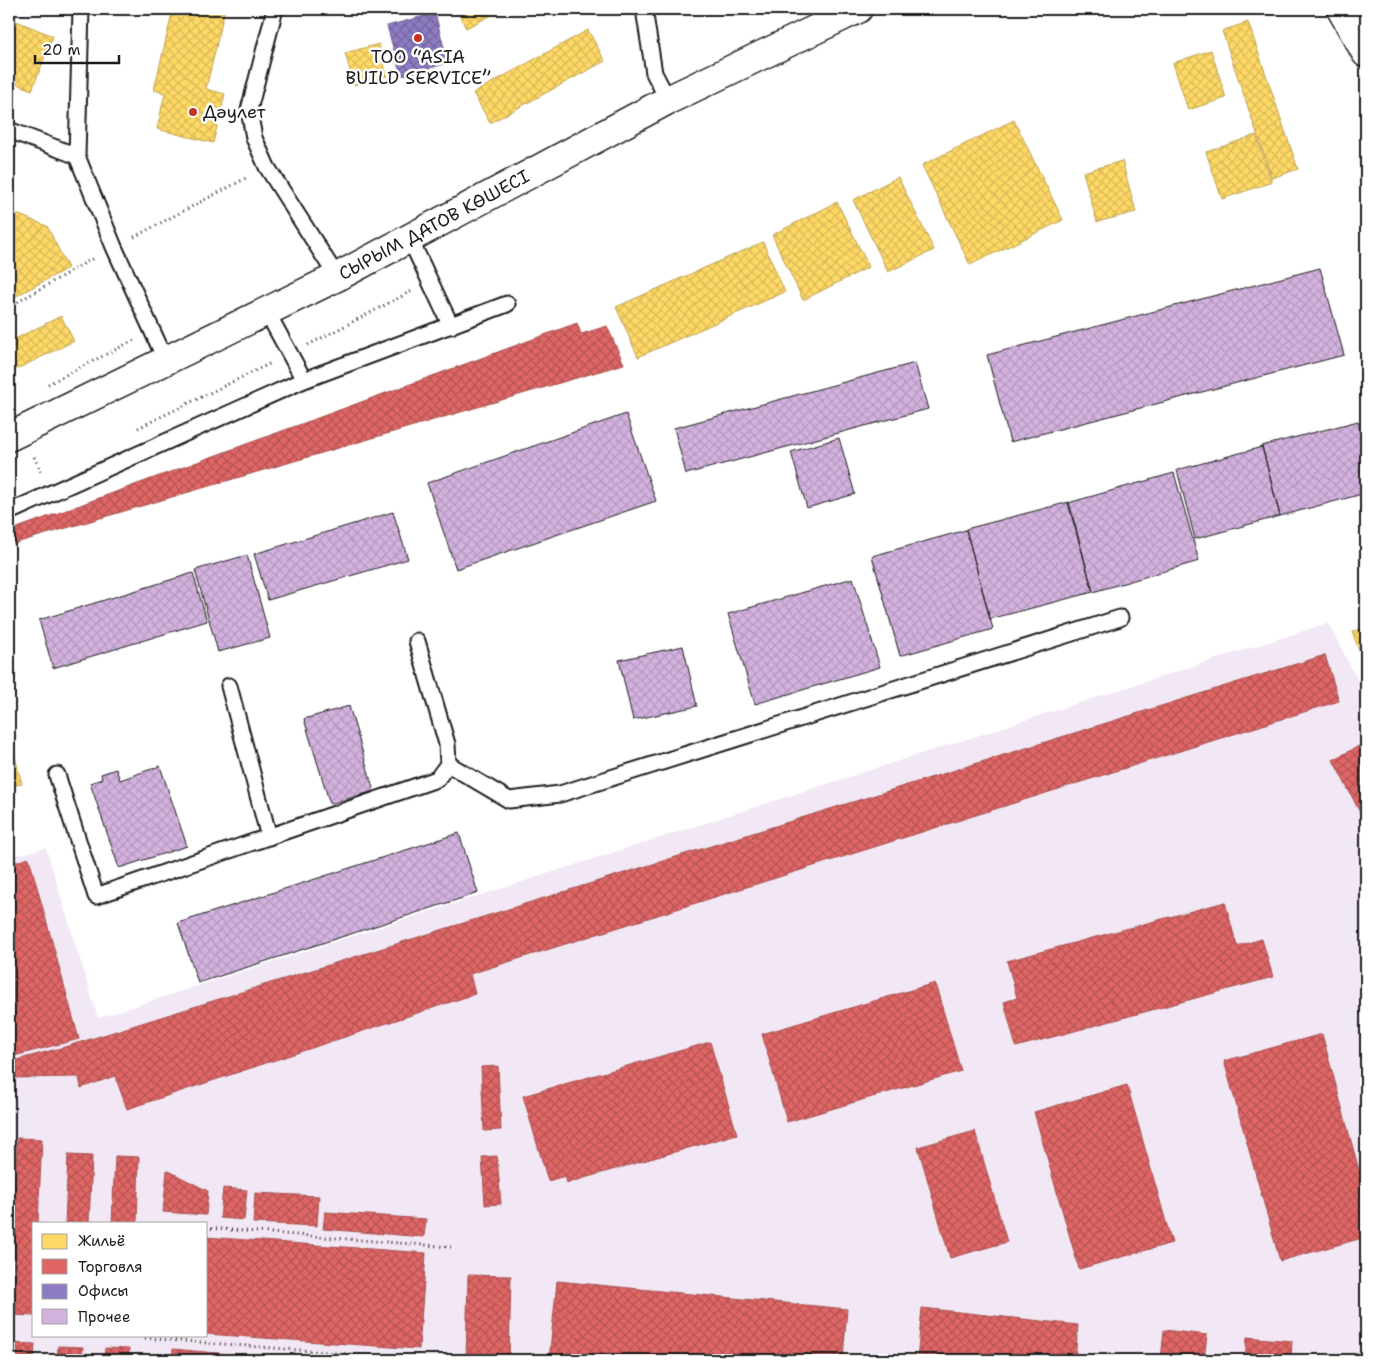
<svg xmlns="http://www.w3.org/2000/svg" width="1375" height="1369" font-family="'Shantell Sans',sans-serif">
	<defs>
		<pattern id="homes-cross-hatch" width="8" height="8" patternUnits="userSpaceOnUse" patternTransform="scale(1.25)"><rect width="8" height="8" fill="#ffd966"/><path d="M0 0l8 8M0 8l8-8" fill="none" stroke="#daba58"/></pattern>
		<pattern id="shops-cross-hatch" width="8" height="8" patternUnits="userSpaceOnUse" patternTransform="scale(1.25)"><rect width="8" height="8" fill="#e06666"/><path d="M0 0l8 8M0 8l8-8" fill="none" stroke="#b55353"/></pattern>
		<pattern id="offices-cross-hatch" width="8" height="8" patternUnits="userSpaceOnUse" patternTransform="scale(1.25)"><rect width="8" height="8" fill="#8e7cc3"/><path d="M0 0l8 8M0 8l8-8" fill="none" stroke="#73659e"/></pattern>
		<pattern id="building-cross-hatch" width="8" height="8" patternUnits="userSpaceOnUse" patternTransform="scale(1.25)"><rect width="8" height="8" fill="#d2b2de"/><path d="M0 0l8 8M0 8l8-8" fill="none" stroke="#b498be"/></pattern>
	</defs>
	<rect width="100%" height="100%" fill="#fff"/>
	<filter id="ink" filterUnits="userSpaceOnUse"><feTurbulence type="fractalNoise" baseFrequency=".02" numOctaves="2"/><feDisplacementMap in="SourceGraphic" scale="10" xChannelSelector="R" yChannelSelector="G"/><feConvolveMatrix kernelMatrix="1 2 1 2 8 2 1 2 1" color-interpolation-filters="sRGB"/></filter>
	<g filter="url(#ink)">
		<path fill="#f2e8f5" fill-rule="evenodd" d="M1328,623L1366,696V1360H9V857L46,848L98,1018ZM34,1223H206V1335H34Z"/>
		<path fill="url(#homes-cross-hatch)" stroke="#bba050" d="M173,9H225L206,89L225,94L213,143L157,129L165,93L154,90Z
			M456,9H504L466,28Z
			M9,18L53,36L32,90L9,81Z
			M1248,22L1298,169L1272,178L1222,31Z
			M588,30L605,61L490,123L473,93Z
			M379,44L387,76L354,85L345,53Z
			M1211,50L1226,98L1188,110L1173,63Z
			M1014,120L1063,220L970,265L922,165Z
			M1256,135L1272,182L1222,199L1206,152Z
			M1122,161L1136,212L1097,222L1083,172Z
			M898,177L934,250L888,272L853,200Z
			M837,202L869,267L803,300L772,235Z
			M9,211L47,226L68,268L9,300Z
			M763,242L785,292L638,357L616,307Z
			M61,316L74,341L9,373V342Z
			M1366,626V667L1352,632Z
			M9,733L22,784L9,786Z"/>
		<path fill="url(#shops-cross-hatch)" stroke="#a55050" d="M577,323L581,334L607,326L624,364L9,545V531Z
			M1325,655L1339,701L470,974L475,994L127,1109L115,1076L81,1088L79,1077L9,1078V1062L68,1046Z
			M1366,742V824L1333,760Z
			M29,858L79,1039L10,1057L9,864Z
			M1225,902L1237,946L1262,939L1273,977L1016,1047L1004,1002L1017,998L1007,961Z
			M935,983L961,1071L787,1122L762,1034Z
			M1322,1034L1366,1196V1237L1280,1261L1224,1061Z
			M710,1042L737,1134L567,1183L565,1176L548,1181L523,1096Z
			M498,1066L501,1130L484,1131L481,1067Z
			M1127,1085L1172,1243L1079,1269L1034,1112Z
			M975,1131L1007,1242L950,1258L918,1147Z
			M17,1138L42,1139L38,1223H34V1316L9,1315Z
			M68,1155L92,1156L89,1223H65Z
			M115,1156L139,1157L137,1223H112Z
			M497,1156L501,1204L485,1205L482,1157Z
			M167,1170L208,1191L206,1215L163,1212Z
			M223,1188L247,1190L244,1220L220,1218Z
			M255,1193L319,1196L317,1226L253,1223Z
			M325,1212L426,1219L424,1237L323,1229Z
			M206,1237L426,1253L419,1349L206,1334Z
			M468,1275L511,1276L509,1360H466Z
			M557,1281L847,1309L843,1360H549Z
			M922,1308L1078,1325L1075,1360H917Z
			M1164,1330L1207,1335L1204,1360H1161Z
			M1247,1337L1292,1341L1291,1360H1245Z
			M10,1343L35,1344L34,1360H9Z
			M58,1346L83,1347L82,1360H57Z
			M105,1348L129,1349V1360H104Z
			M173,1349L293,1360H172Z"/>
		<path fill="url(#offices-cross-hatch)" stroke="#6c5f91" d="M435,13L448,63L401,76L387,26Z"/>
		<path fill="url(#building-cross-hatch)" stroke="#1c1c1c" d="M1320,268L1344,355L1010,442L987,355Z
			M915,363L928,409L686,474L674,428Z
			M626,414L656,501L456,569L427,483Z
			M1358,421L1366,451V493L1280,516L1262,446Z
			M839,438L855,494L807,508L791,452Z
			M1262,447L1280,516L1195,539L1177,470Z
			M1174,473L1199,561L1093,592L1068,503Z
			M1069,502L1093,592L990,619L966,529Z
			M393,512L408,559L268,600L254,554Z
			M966,530L993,629L900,656L872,556Z
			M247,555L270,638L218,652L195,570Z
			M193,573L207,621L53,668L39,620Z
			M853,578L880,667L755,704L728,614Z
			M683,646L697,706L633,720L619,660Z
			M349,706L374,791L330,804L304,719Z
			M160,766L187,846L119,868L90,783L102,779L101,774L116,769L120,780Z
			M459,833L478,893L198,983L178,923Z"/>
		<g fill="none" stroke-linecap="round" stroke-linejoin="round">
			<g stroke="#1c1c1c" stroke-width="19">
				<path id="lane" d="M81,9L77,156L114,247L166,361
					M275,9L249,110L254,138L267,167L337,277
					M644,9L654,73L668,100
					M9,130L77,156
					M410,239L451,326
					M267,312L304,380
					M9,512L304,380L507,304
					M229,686L269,837
					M448,764L509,800L560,794L1120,618
					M57,775L96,896L437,779L448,764L447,744L417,641"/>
			</g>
			<g stroke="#1c1c1c" stroke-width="31">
				<g id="secondary">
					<path d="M1341,9L1366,53"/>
					<path id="s1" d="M9,437L337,277L668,100L858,9"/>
				</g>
			</g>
			<path stroke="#1c1c1c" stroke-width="3" stroke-dasharray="1 4" stroke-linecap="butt" d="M134,237L248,177
				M9,307L95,257
				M308,345L412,291
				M48,384L134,340
				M138,428L271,363
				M34,457L42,474
				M206,1228L451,1247
				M145,1338L427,1360"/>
			<use href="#lane" stroke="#fff" stroke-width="15"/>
			<use href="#secondary" stroke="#fff" stroke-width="28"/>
		</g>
	</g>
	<g fill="#c8321e" stroke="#fff" stroke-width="2">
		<circle cx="418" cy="38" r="5"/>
		<circle cx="193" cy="112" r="5"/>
	</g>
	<g text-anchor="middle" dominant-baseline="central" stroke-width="5" stroke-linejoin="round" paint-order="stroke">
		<g font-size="18" fill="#1c1c1c" stroke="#fff">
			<text x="418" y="57">TOO “ASIA<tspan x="418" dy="21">BUILD SERVICE”</tspan></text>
			<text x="203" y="112" text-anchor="start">Дәулет</text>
		</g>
		<g font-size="18" fill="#1c1c1c" stroke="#fff">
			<text stroke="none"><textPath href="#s1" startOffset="475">СЫРЫМ ДАТОВ КӨШЕСІ</textPath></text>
		</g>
	</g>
	<rect width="1375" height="1369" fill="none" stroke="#fff" stroke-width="30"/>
	<rect x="15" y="15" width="1345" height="1339" fill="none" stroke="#1c1c1c" stroke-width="2" filter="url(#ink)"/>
	<rect x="32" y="1222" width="175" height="115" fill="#ffffff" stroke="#a4a4a4"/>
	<rect x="42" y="1234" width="25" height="15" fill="#ffd966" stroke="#a4a4a4"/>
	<text x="78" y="1246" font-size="15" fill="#1c1c1c">Жильё</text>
	<rect x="42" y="1259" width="25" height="15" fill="#e06666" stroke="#a4a4a4"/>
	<text x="78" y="1272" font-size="15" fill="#1c1c1c">Торговля</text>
	<rect x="42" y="1284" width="25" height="15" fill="#8e7cc3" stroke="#a4a4a4"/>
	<text x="78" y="1296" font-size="15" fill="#1c1c1c">Офисы</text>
	<rect x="42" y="1309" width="25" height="15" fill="#d2b2de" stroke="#a4a4a4"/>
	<text x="78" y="1322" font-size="15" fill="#1c1c1c">Прочее</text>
	<path d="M35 55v8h84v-8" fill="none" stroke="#1c1c1c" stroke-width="2.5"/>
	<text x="42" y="55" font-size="15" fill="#1c1c1c" stroke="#ffffff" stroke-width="4" paint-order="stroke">20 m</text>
</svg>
